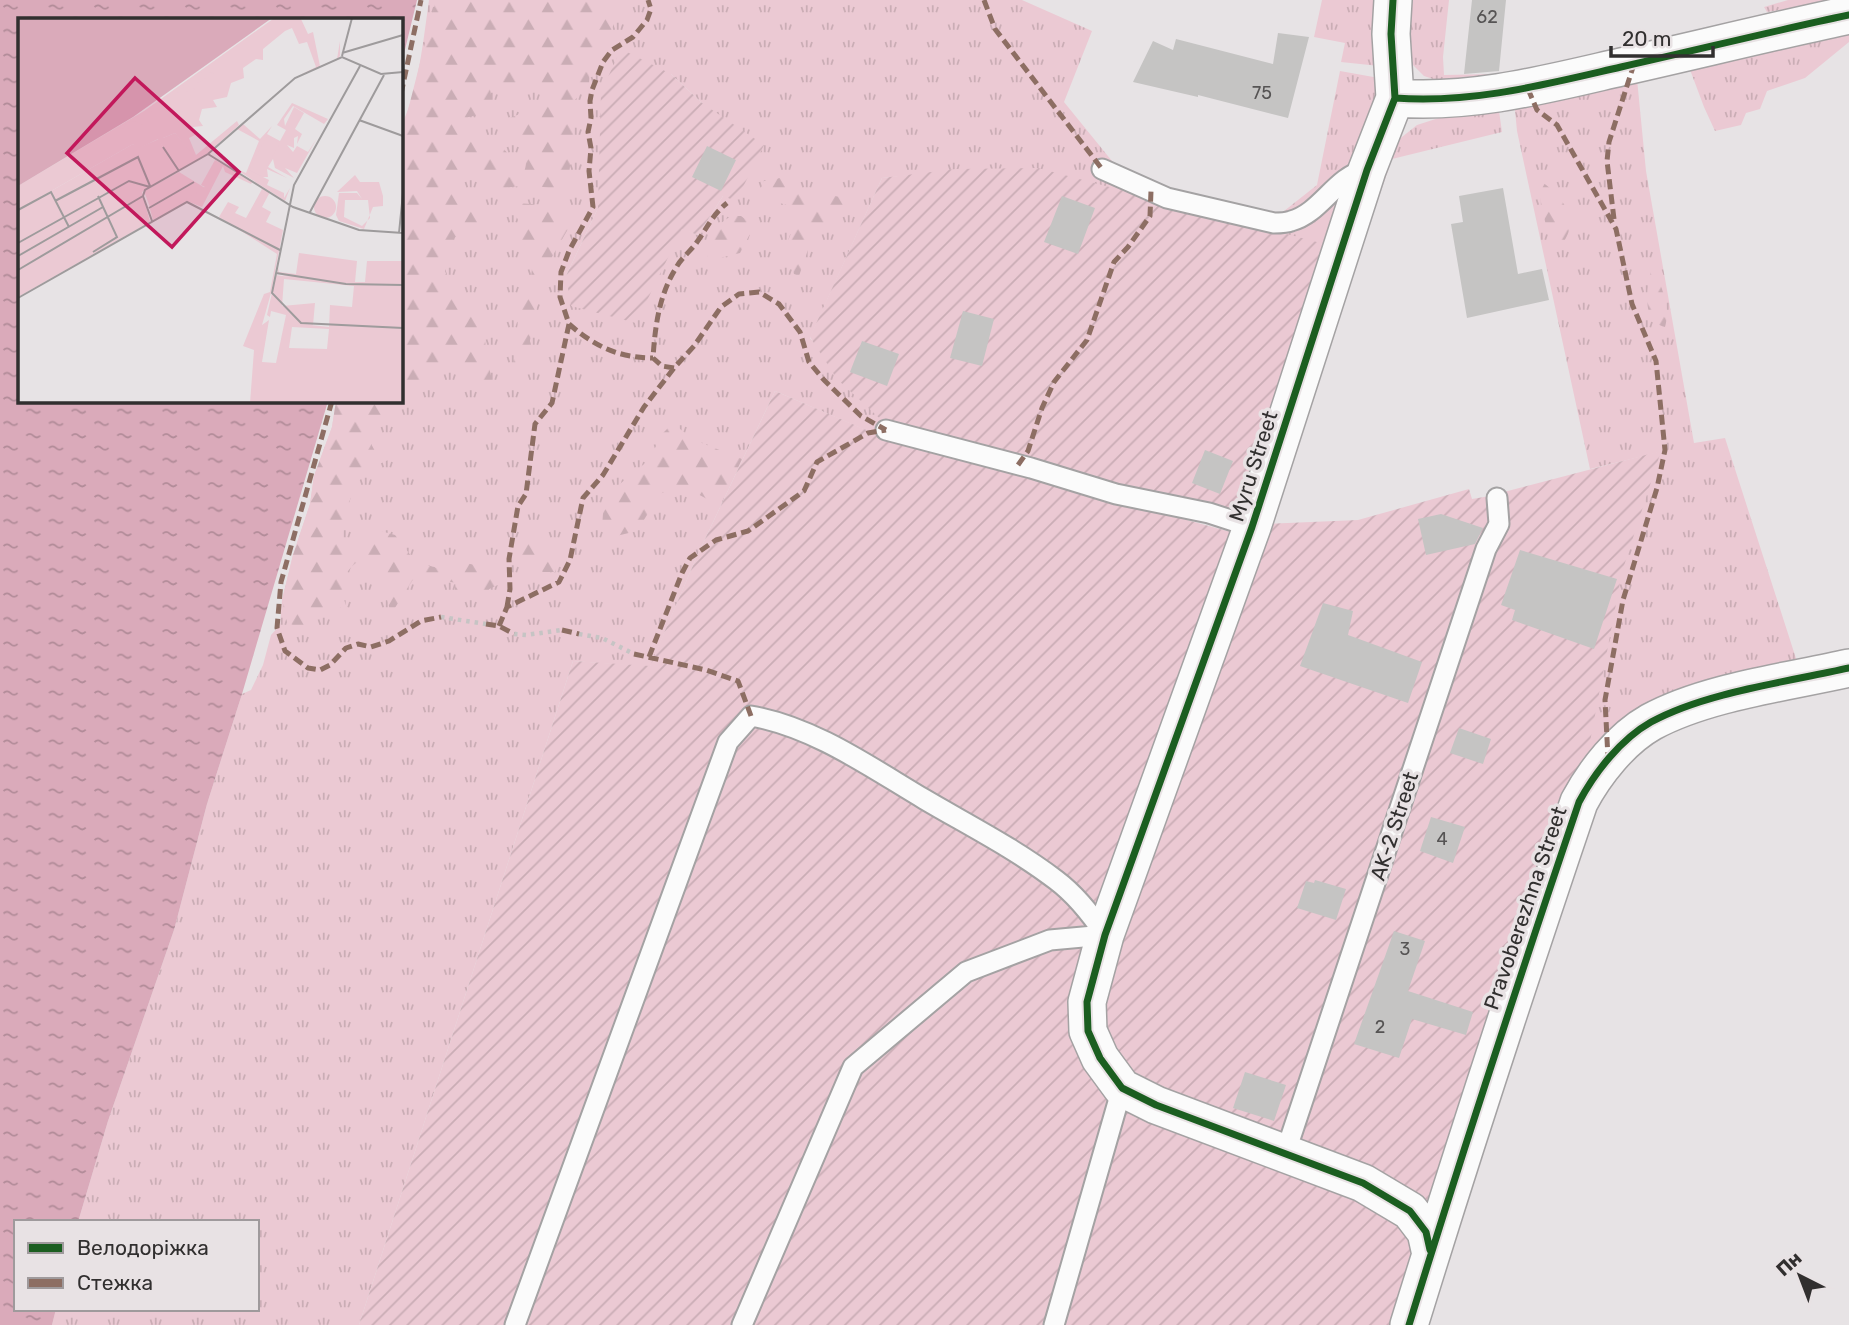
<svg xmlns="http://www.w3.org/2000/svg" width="1849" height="1325" font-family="Rubik,sans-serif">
	<defs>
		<pattern id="grass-tufts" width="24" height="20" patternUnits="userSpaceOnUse" patternTransform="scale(1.75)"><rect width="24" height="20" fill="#ebc9d3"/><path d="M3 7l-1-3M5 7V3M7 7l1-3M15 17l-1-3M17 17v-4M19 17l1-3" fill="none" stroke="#caadb5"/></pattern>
		<pattern id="forest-firs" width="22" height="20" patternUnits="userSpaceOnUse" patternTransform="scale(1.75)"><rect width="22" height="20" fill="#ebc9d3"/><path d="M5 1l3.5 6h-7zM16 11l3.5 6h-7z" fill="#caadb5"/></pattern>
		<pattern id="garden-furrows" width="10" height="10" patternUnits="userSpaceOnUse" patternTransform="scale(1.75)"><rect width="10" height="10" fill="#ebc9d3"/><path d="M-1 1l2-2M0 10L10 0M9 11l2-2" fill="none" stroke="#caadb5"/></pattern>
		<pattern id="water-ripples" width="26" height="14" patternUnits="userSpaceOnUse" patternTransform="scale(1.75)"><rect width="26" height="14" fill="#daaaba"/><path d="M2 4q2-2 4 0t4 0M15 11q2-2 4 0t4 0" fill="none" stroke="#b18b98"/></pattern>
	</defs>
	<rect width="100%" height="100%" fill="#e7e3e5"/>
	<path fill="url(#grass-tufts)" fill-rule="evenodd" d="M429,0H1022L1092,31L1064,102L1116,166L1174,194L1185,191L1279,215L1317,185L1340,71L1379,78L1378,104L1353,169L1269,229L1348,185L1328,245L975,169L882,178L810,338L888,426L877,435L775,391L697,556L650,667L573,661L359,1325H52L56,1309H257V1222H78L108,1121L174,930L207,804L242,694L251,690L263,665L271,635L280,625L282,600L293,555L310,504L314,476L332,427L336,401H401V127C419,88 423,42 429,0ZM671,74L702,103L723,196L698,235L682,228L566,276L598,208Z
		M1322,0H1382L1379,66L1341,62L1345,43L1314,37Z
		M1406,0H1449L1443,57L1444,75L1548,73L1439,81L1424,76L1410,62Z
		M1788,0H1849L1791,17L1787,9L1767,12L1764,7Z
		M1849,25V42L1805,78L1767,91L1760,109L1746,113L1741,125L1715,131L1704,107L1689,67L1637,79L1646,171L1694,443L1725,438L1801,674L1598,759L1432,1229L1344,1003L1660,452L1590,469L1517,131L1514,100Z
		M1498,104L1502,132L1392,159L1357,260L1366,200L1397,141L1417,125L1445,116Z"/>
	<path fill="url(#forest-firs)" fill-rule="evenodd" d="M436,0H619C614,26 609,47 590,68L589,84L574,101L575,122L569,175L558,190C537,185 523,184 502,189L489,175L470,160L459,169C466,205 466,207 497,227L475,224L454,238L445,271L456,299L470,305L485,337L486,354L494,389L481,386L448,366L432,376L407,405L377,423L369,440L376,453L388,460C380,464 369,468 364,474C349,492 344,519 342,542L360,545L377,530L395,535L415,561L443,570L464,563L482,566L506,581L479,594H454L456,583L416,575L391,614L378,565L357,562C340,575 339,591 348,610L332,605L315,612L310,630L298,628L287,622L282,600L293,555L310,504L314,476L332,427L336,401H401V127L407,114ZM476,72C493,75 500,76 504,93L509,96C525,89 539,80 555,88V93L539,106L500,122L498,127C513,140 532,152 524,172L502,147L454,121C467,115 494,118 491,95C490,83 485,80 475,74Z
		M780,178L810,196L829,195L852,199L811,241L799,276L794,274L786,246L799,213C788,199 768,208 760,190L764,181Z
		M1542,182C1556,192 1574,210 1569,230C1568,235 1564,241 1562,246L1557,245L1546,226L1538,188Z
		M513,203L569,206L573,212L568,229L545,269L529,345L523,362L515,372L513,370C513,355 521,322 516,314L502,311L503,308C508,306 516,303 520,300C530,291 533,271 532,259L508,236L514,238L523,232L513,208Z
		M732,216H741L752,224V230L740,253L715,259L708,257C704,239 716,224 732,216Z
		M1652,266C1661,284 1671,307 1665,327C1639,320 1648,285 1652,266Z
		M673,423L692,439L742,459L720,506L681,485L660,494L637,531L608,538L602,529L604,497L649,460L662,434Z
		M527,531C543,536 553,545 559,561L555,572H543L518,556L516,552L522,532Z"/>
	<path fill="url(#garden-furrows)" d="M621,49L671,74L702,103L764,145L736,201L723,196L698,235L682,229L636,323L571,306L566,276L598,208L601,92Z
		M1038,168L1328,245L1243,511L1199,508L888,426L837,379L810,337L882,178L956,169Z
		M775,391L878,435L1238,534L1084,1054L1353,1188L1415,1235L1402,1325H359L573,661L650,666L697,556Z
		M1661,451L1622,572L1583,779L1437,1196L1423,1204L1296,1144L1505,521L1504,492Z
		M1469,489L1472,499L1490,496L1494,525L1288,1133L1275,1143L1126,1082L1093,1005L1264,524L1358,520Z"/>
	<path fill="url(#water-ripples)" d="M0,0H417L401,66V19H19V401H328L242,694L207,804L174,930L108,1121L78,1222H16V1309H56L52,1325H0Z"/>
	<path fill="#c5c4c3" d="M1472,0H1506L1499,71L1464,74Z
		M1278,33L1309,37L1288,118L1198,95V97L1133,82L1153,41L1173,50L1176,39L1273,64Z
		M707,146L736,160L721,191L692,177Z
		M1503,188L1518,274L1542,269L1549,300L1467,318L1451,224L1463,222L1459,196Z
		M1062,196L1095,208L1078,254L1044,242Z
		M963,311L994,319L982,366L950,358Z
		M862,341L899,354L887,386L850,372Z
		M1205,450L1233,461L1220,494L1192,483Z
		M1441,514L1483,528L1475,544L1426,555L1418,519Z
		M1520,550L1617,579L1594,649L1512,620L1515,610L1501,605Z
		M1323,603L1353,611L1348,635L1422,662L1408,703L1300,666Z
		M1459,728L1491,739L1483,764L1450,753Z
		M1431,817L1465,827L1453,863L1420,851Z
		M1315,880L1346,889L1336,920L1297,908L1306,881L1314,883Z
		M1394,931L1425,941L1408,991L1473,1012L1466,1035L1412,1019L1399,1058L1354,1044Z
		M1245,1072L1286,1085L1274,1121L1233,1108Z"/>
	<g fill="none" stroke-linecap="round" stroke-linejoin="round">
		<g stroke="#a4a2a3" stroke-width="23">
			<path id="service" d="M1102,169L1167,198L1274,223C1280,223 1286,223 1291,221C1321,213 1335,177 1365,170
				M886,430L1031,468L1116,494L1209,513L1252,527
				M1285,1154L1486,549L1499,524L1497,498
				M515,1325L728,742L751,716C814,727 870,767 924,799C968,825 1014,848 1056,880C1076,895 1091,914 1105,935L1050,940L966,972L853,1067L742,1325
				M1054,1325L1122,1088"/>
		</g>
		<g stroke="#a4a2a3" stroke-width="40">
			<path id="minor" d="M1393,0L1391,34L1395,98L1367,170L1252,527L1105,935L1087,1002L1088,1031L1100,1058L1122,1088L1156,1105L1363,1183L1410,1211L1426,1232L1430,1250
				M1395,98C1472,104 1547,84 1621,67C1697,50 1773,31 1849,15
				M1409,1325C1463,1150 1520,976 1579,802C1595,772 1621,739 1651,722C1706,692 1787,682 1849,668"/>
		</g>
		<path stroke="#c6c4c4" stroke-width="4.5" stroke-dasharray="3.5 5" stroke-linecap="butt" d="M441,617L486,624
			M514,634L526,635L562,630
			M579,634L602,638L634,654"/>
		<use href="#service" stroke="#fbfbfb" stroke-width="19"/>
		<use href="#minor" stroke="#fbfbfb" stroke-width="37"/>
		<path stroke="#8d6e63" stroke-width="5" stroke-dasharray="10 5" stroke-linecap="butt" d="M984,0L995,29L1102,169
			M1528,89L1537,110L1557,125L1616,229L1632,304L1656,361L1665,450L1657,488L1623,600L1605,700L1608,758
			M401,94L421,0
			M1614,219L1607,161L1609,142L1634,64
			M569,324C594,346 619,358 653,358
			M674,368L662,366L653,358C655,327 659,295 676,268C681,258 691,251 697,242C707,228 713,214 727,203
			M332,401L281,582L277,628L285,651L308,668L320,670L330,665L346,648L358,644L371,647L389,641L421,621L441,617
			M1018,465L1028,451L1042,408L1054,382L1087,340L1114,262L1128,247L1150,216L1151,191
			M507,607L510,589L509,559L518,506L526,494L535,424L552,403L569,324L560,297L561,272L569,251L593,207L589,171L591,148L588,132L591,118L590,101L592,90L603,62L612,50L633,37L647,20L651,9L648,0
			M486,624L499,626L514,634
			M499,626L507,607L559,582L570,560L583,498L603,475L644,407L674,368L694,346L721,307L739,294L759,292L779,304L800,332L809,362L824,380L861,416L886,430
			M562,630L579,634
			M634,654L706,670L738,681L751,716
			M649,657L682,573L690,558L716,540L748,531L804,491L817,462L868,433L886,430"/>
		<g stroke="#e8e2e4" stroke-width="11">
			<path id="cycleway" d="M1393,0L1391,34L1395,98L1367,170L1252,527L1105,935L1087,1002L1088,1031L1100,1058L1122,1088L1156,1105L1363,1183L1410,1211L1426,1232L1430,1250
				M1395,98C1472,104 1547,84 1621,67C1697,50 1773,31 1849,15
				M1409,1325C1463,1150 1520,976 1579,802C1595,772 1621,739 1651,722C1706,692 1787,682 1849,668"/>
		</g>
		<use href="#cycleway" stroke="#1b5e20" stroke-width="7"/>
	</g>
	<g text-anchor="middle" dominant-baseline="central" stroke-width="7" stroke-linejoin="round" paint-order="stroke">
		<g font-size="18" fill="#565454">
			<text x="1487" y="17">62</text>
			<text x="1262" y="93">75</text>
			<text x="1442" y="839">4</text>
			<text x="1405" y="949">3</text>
			<text x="1380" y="1027">2</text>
		</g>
		<g font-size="21" fill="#312f2f" stroke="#e8e2e4">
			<text transform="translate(1253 466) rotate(-72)">Myru Street</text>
			<text transform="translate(1394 826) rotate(-72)">AK-2 Street</text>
			<text transform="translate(1525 908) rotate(-71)">Pravoberezhna Street</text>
		</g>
	</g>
	<g transform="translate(18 18)">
		<rect width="385" height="385" fill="#e7e3e5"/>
		<path d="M255,1H283L290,16L295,14L302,48L319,41L322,23V38L319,42L282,57L298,49L289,24L281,26L274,10L267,13L245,31V42L238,41L225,50L226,60L213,65L209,79L195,82L199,89L184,91L181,102L185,108L175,109L177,117L171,120L178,137L219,103L221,107L189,136L161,152L159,149L152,139L161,151L177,140L157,115L145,120L148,134L140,121L120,131L115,126L0,192V168L126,93ZM274,85L310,101L306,106L275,88L266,101L267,108L276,89L286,95L277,111L284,116L279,126L280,118L276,120V130L269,127L275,134L279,128L290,134L299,120L279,155L267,150L276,160L257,150L255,141L250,149L269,160L249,151L250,159H245L251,162L249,167L266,175V180L272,170L267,183L216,150L228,155L241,123L219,111L225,106L242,121L254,108L249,116L262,123L268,112L259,107ZM197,142L235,163L233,166L207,154L205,148L184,189L171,184L135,202L132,191L187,169L183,167ZM337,157L342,164H361L365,178V188L355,189L346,211L321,203L318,197L321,175H339L344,181L339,173L319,174ZM327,182H350L352,200L344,208L326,199ZM236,163L252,174L244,189L253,194L248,204L265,212L253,275L244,307L251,302L244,344L258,345L268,297L253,293L252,299L249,297L258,257L271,259L260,256V249L261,254L278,256L281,235L339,243L337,264H347L349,243H385V385H232L236,332L225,328L246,276L252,274L259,236L201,199L210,184L221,189L217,195L228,200L244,171ZM266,261L336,268L334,289L312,287L311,309L283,306L295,307L297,285L264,288ZM274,309L311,311L309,331L271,330ZM296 189a11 11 0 1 1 22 0a11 11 0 1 1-22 0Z" fill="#ebc9d3" fill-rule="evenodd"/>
		<path d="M197,45L191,51L196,56L191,54V59L176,66L177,72L171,65L165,69L181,87L159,73L166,95L152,77L145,83L149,93L139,99L134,93L125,107L116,103L109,108L116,118L108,114V110L102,111Z" fill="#ebc9d3"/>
		<path d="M157,115L179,141L124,174L132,204L0,279V192L115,126L120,130L141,121L145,129V120ZM161,154L187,170L136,200L126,173Z" fill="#ebc9d3"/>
		<path d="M249,118L262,125L243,158L231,152Z" fill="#ebc9d3"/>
		<path d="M0,0H254L115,99L0,168Z" fill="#daaaba"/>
		<path fill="none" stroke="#9e9b9c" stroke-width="2" d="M324,35L385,17M324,38L334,0M342,48L276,167L254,275L283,305L385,310M341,102L385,118M145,129L161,153M190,136L275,189L341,212L385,215M37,183L120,139L132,168M131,190L176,164M0,192L33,174L51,209M292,194L366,57M134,203L125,178L127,172L190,136L277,60L324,39L363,56L385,54M381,215L385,175M0,225L111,163L132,169M75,234L99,219L80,178M0,238L85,189M0,252L125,178M258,255L328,266L385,267M0,280L169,184L262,232"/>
		<path fill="#c2185b" fill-opacity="0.15" stroke="#c2185b" stroke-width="3.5" d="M117,60L221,154L154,229L49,135Z"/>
		<rect width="385" height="385" fill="none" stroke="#312f2f" stroke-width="3.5"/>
	</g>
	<rect x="14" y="1220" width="245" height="91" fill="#e8e2e4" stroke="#9f9a9c" stroke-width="2"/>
	<rect x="28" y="1243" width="35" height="10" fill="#1b5e20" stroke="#9f9a9c" stroke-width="2"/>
	<text x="77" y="1255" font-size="21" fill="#312f2f">Велодоріжка</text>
	<rect x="28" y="1278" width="35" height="10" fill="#8d6e63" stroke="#9f9a9c" stroke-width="2"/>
	<text x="77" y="1290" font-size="21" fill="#312f2f">Стежка</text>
	<g transform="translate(1800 1276) rotate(318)" stroke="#e8e2e4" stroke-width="5" paint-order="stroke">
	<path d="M0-5L12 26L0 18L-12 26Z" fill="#312f2f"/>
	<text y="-10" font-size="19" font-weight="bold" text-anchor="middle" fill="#312f2f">Пн</text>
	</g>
	<path d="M1611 46v10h102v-10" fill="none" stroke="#312f2f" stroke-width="3.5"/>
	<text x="1622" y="46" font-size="21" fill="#312f2f" stroke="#e8e2e4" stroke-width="5" paint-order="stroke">20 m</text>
</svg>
